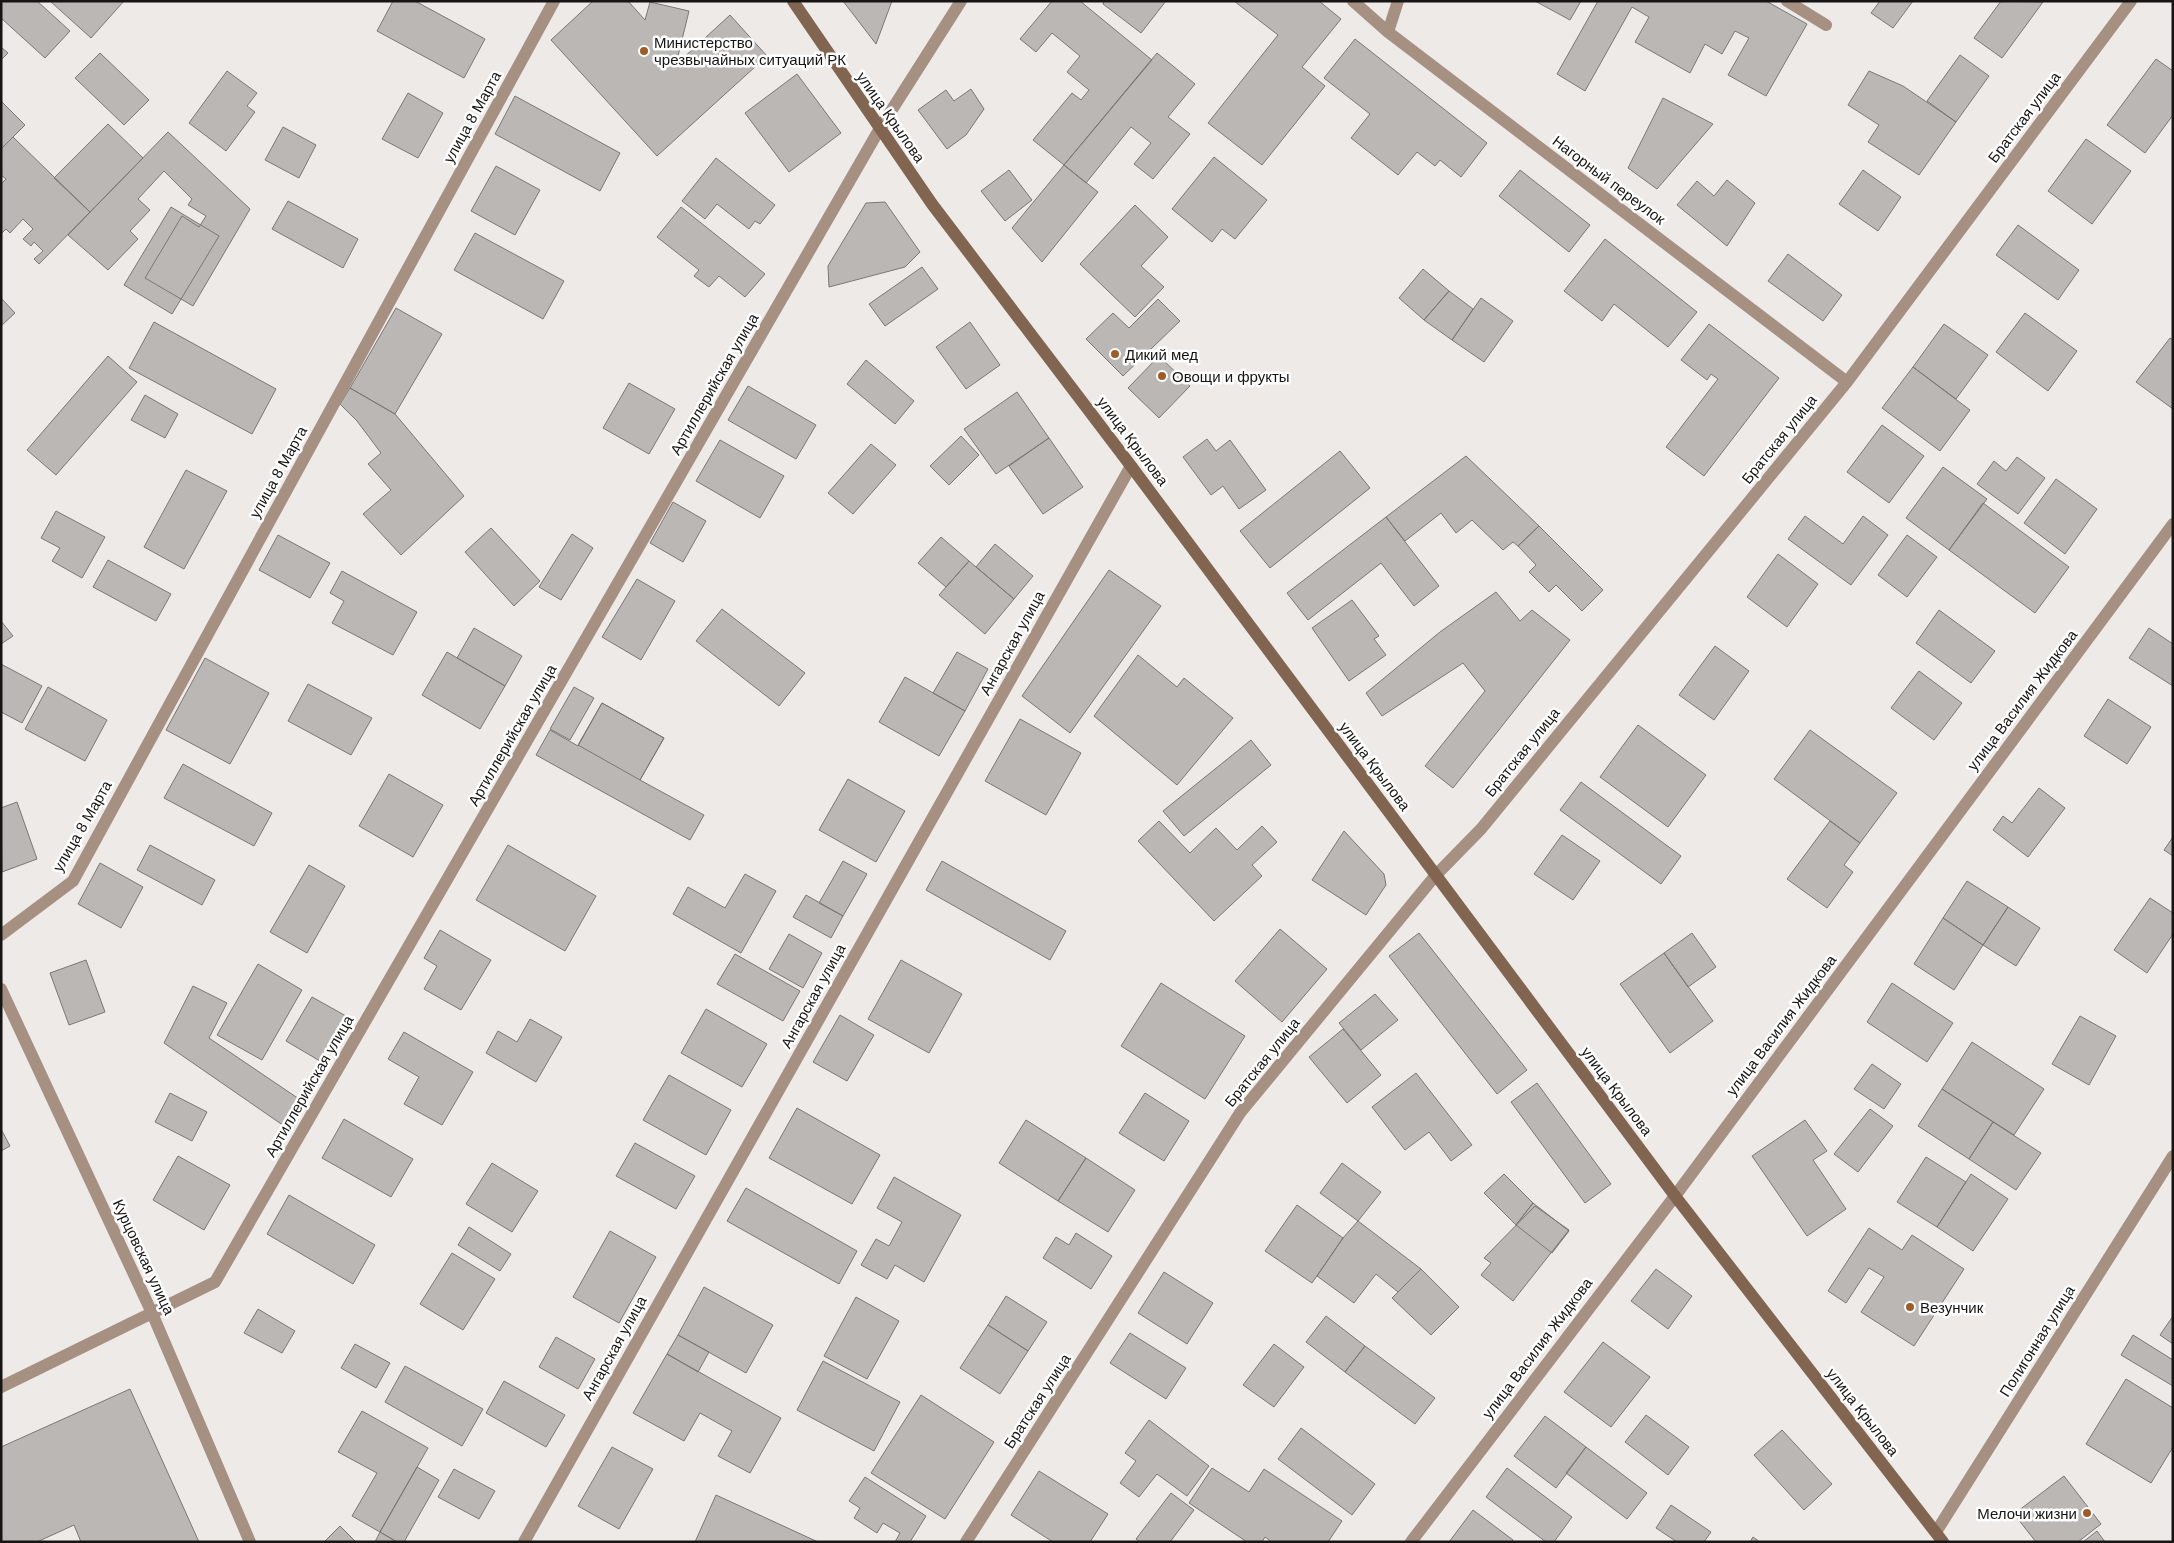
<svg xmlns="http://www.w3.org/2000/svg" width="2174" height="1543" font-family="Arial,sans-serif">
	<rect width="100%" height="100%" fill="#edeae8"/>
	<path fill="#bab7b5" stroke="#7a7775" d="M1,1H37L70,31L45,58L1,18Z
		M50,1H124L91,38Z
		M393,1H415L485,39L464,78L377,31Z
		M593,1H628L645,20L650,2L689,11L678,56L681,60L730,15L767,56L657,156L551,40Z
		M843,1H892L876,44Z
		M1052,1H1080L1152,60L1064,165L1033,140L1072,93L1081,100L1089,90L1067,72L1080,56L1052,33L1036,52L1020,39Z
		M1104,1H1166L1141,33L1103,4Z
		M1234,1H1319L1341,19L1302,67L1325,86L1262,165L1208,123L1278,35Z
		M1535,1H1581L1570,20Z
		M1598,1H1766L1807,24L1766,96L1728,75L1749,38L1735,31L1722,54L1705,44L1690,73L1635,42L1649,17L1632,7L1585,91L1557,74Z
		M1880,1H1913L1893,28L1871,13Z
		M2001,1L2043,2L2002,58L1974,38Z
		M1355,39L1487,143L1461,177L1440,160L1435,166L1417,152L1398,175L1351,138L1370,114L1324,78Z
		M1,47L8,53L1,60Z
		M100,53L149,100L124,125L75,78Z
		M1157,53L1195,84L1168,117L1190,134L1153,179L1134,164L1151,143L1131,127L1086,183L1064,165Z
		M1960,55L1989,76L1956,122L1927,101Z
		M2156,59L2173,71V115L2145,153L2107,125Z
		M227,71L257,93L247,106L255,112L226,151L189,123Z
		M1869,71L1903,86L1956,122L1919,175L1868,142L1879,125L1848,105Z
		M797,74L841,133L789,172L745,113Z
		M971,89L984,109L966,135L947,149L918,110L946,90L954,101Z
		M408,93L443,113L418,158L382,139Z
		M515,96L620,153L600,191L495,134Z
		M1663,98L1713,124L1657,189L1628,168Z
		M1,101L25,125L1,149Z
		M108,124L143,158L90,212L54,178Z
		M283,127L316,145L299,178L265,160Z
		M168,132L250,209L193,306L145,278L182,216L199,227L206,216L188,205L192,199L164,171L138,199L150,210L130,231L138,239L108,270L68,235Z
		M13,137L90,212L39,264L34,259L43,251L34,242L31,246L23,239L33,229L23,219L10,233L6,229L1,234V184L6,179L1,175V149Z
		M2086,139L2131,171L2092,224L2048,191Z
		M1214,157L1267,200L1235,239L1222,229L1212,242L1172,209Z
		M716,158L775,205L760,224L755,221L749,229L717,204L705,219L682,201Z
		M1064,165L1098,192L1042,262L1012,228Z
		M496,166L540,190L515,235L471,211Z
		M1009,170L1032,200L1005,221L981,191Z
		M1520,170L1590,225L1569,252L1499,196Z
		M1863,170L1901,197L1878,231L1839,204Z
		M1727,180L1755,203L1727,246L1677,205L1697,181L1714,196Z
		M288,201L358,239L343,268L272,229Z
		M885,202L920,252L905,267L829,287L828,266L866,203Z
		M1135,205L1168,237L1141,266L1164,287L1135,317L1080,264Z
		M171,207L219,236L172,314L124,285Z
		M681,207L765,274L745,297L719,276L709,287L694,276L699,270L657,237Z
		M2018,225L2079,270L2058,300L1996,255Z
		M475,233L564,281L543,319L454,270Z
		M1605,239L1697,312L1668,347L1614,304L1602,321L1564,291Z
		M1788,254L1842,295L1823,321L1768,281Z
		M922,267L938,289L885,326L869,304Z
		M1423,269L1449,291L1424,320L1399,298Z
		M1449,291L1473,309L1452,340L1424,320Z
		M1,298L15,313L1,326Z
		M1481,298L1513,321L1484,362L1452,340Z
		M1158,299L1180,321L1123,376L1086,339L1113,313L1129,328Z
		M396,308L442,334L395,414L350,388Z
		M2025,313L2077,351L2048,391L1996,352Z
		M154,322L276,389L252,434L129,368Z
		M970,322L1000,365L966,389L936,347Z
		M1709,324L1779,378L1704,476L1666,447L1718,379L1711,374L1707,380L1681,360Z
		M1944,324L1988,355L1956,399L1913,367Z
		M2170,338L2173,340V409L2136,382Z
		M108,356L137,382L56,475L27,450Z
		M1159,356L1190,386L1159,418L1128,388Z
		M866,360L914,401L895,424L847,384Z
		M1913,367L1970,410L1940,451L1882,408Z
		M629,383L675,409L649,454L603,428Z
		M748,386L816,425L796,459L728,420Z
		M350,388L395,414L464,496L401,555L363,514L391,490L368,464L381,453L357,421L340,404Z
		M1017,392L1049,438L996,474L964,429Z
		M145,395L178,414L165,438L131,420Z
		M1882,425L1924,456L1889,503L1847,472Z
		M961,436L979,455L949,485L930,466Z
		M1049,438L1083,487L1043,514L1009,466Z
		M1207,439L1216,451L1230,440L1266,490L1239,509L1223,486L1211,495L1183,457Z
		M720,440L784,476L760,518L696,481Z
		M871,444L896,465L853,514L828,493Z
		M1340,451L1370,488L1270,568L1240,531Z
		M1466,456L1539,526L1518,546L1513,542L1503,550L1472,520L1456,533L1441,513L1405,541L1386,517Z
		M2017,457L2045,478L2018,514L1977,484L1994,461L2006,471Z
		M1943,467L1987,499L1949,550L1906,518Z
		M186,470L227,491L184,569L144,547Z
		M2056,479L2097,509L2065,554L2024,523Z
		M673,502L706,521L683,562L650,543Z
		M1983,503L2069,567L2035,613L1949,550Z
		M56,511L105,537L82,578L52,561L60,548L41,538Z
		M1805,516L1843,544L1863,516L1888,535L1851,585L1788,539Z
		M1386,517L1439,586L1414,606L1381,563L1308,620L1287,593Z
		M1539,526L1603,590L1582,611L1556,585L1549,592L1529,572L1536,565L1518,546Z
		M491,528L540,581L514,606L465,552Z
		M572,534L593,548L561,600L539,587Z
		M278,535L330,563L310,598L259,570Z
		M1907,535L1937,557L1907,597L1878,575Z
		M941,537L969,561L946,587L918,563Z
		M995,544L1033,576L1014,599L976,567Z
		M1778,554L1818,584L1787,627L1747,597Z
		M108,560L171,594L156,621L93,587Z
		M969,561L1014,599L985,634L939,595Z
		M1109,570L1161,606L1070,733L1022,696Z
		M342,571L417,612L393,655L332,623L344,601L330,593Z
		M637,579L675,601L641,660L602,637Z
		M1496,592L1520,621L1532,610L1570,640L1453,788L1425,766L1485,691L1463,663L1382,716L1366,693L1440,632Z
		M1352,600L1379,636L1374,639L1386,655L1349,681L1312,628Z
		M722,609L805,673L779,706L696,641Z
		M1939,610L1995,651L1971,683L1916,643Z
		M1,621L13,636L1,644Z
		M474,628L522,656L505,686L457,658Z
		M2149,628L2173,644V686L2129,658Z
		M1715,646L1749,671L1714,720L1679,695Z
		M447,652L505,686L480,729L422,695Z
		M957,652L988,669L965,711L933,693Z
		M1138,655L1177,687L1184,678L1233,718L1177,785L1094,716Z
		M205,658L269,693L230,764L166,730Z
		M1,664L42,686L22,723L1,712Z
		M1919,671L1962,703L1934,740L1891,708Z
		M905,677L965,711L939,756L879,722Z
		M308,684L372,718L351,755L288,721Z
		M48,687L107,720L85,761L25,729Z
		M574,687L594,698L570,740L550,729Z
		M2108,699L2151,727L2127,764L2084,736Z
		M602,703L664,738L640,780L704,815L690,840L536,755L550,730L578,746Z
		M602,703L664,738L640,780L578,745Z
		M1020,719L1081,753L1046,815L985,781Z
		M1638,725L1706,775L1668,827L1600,777Z
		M1810,730L1897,793L1860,843L1774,779Z
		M1251,740L1271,765L1184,836L1163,811Z
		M183,764L272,813L254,846L164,798Z
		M389,774L443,805L413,857L359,826Z
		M848,779L905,811L876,862L819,830Z
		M1581,782L1681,856L1661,884L1560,810Z
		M2039,788L2065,808L2028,857L1993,830L2003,816L2012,823Z
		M17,802L37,859L2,872L1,808Z
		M1159,821L1190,853L1216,828L1237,850L1262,826L1277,842L1252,865L1262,876L1214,921L1138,841Z
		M1830,821L1860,843L1844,865L1853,872L1827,908L1787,879Z
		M1344,831L1384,874L1386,885L1366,915L1312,880Z
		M1562,835L1600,861L1573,900L1534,874Z
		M2173,837V856L2164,850Z
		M150,845L215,880L202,905L137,870Z
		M508,845L596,896L565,951L476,900Z
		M843,861L867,874L843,916L819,903Z
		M942,861L1066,931L1050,960L926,890Z
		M100,863L143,887L121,928L78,904Z
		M309,865L345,886L307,953L270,932Z
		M745,874L776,891L741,953L673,914L688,887L725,908Z
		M1967,881L2008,907L1983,945L1943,918Z
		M806,895L843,916L831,938L793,917Z
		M2150,898L2173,913V934L2147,973L2114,950Z
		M2008,907L2040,928L2016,966L1983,945Z
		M1943,918L1983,945L1954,990L1914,964Z
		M1280,929L1327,969L1282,1022L1235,981Z
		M440,930L491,960L461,1010L424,989L437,966L424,958Z
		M1419,933L1527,1070L1497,1094L1389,956Z
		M1692,933L1716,967L1688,987L1664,953Z
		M789,934L822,953L803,988L769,969Z
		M1664,953L1713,1021L1670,1053L1620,984Z
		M735,954L800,991L783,1021L717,984Z
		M86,960L105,1012L69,1025L50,973Z
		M901,960L962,994L929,1053L868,1019Z
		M258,964L302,990L262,1060L217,1035Z
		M1161,983L1245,1036L1205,1099L1121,1046Z
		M1892,983L1953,1023L1927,1062L1867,1022Z
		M193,986L227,1003L209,1038L302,1101L287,1128L164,1043Z
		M1375,994L1398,1020L1361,1050L1339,1023Z
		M312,997L346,1016L320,1061L286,1041Z
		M706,1009L767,1044L742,1087L681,1053Z
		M840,1015L874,1035L847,1081L813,1062Z
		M2080,1016L2116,1036L2089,1085L2052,1064Z
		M530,1019L562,1037L536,1082L486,1053L498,1031L517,1042Z
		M1343,1029L1381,1075L1347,1103L1309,1057Z
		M404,1032L473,1072L442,1125L404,1104L419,1077L388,1059Z
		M1972,1042L2044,1089L2014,1135L1942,1089Z
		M1872,1064L1901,1084L1884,1109L1854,1089Z
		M1416,1073L1472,1145L1451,1161L1429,1132L1405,1150L1372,1107Z
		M669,1075L731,1110L706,1155L643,1120Z
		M1537,1083L1611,1184L1585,1203L1511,1102Z
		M1942,1089L1993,1122L1969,1159L1918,1126Z
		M170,1093L207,1112L192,1141L155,1122Z
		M1145,1093L1189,1121L1164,1161L1119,1133Z
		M797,1108L880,1155L852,1204L769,1158Z
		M1870,1109L1893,1126L1858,1172L1834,1154Z
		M344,1119L413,1159L391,1197L322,1158Z
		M1026,1120L1086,1158L1058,1201L999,1163Z
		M1805,1120L1827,1151L1813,1160L1846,1209L1807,1236L1752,1156Z
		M1993,1122L2041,1153L2016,1190L1969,1159Z
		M1,1129L10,1146L1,1151Z
		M635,1143L695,1176L676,1209L616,1176Z
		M178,1156L230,1185L204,1230L153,1200Z
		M1926,1157L1966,1182L1937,1227L1897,1202Z
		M1086,1158L1135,1190L1108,1232L1058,1201Z
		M492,1163L538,1191L512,1232L466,1204Z
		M1342,1163L1381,1192L1358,1221L1320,1193Z
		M1504,1174L1533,1203L1516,1225L1484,1193Z
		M1971,1174L2008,1199L1973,1251L1937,1227Z
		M894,1177L961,1215L924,1282L895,1265L887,1279L861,1265L876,1239L889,1246L902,1222L877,1208Z
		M746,1188L857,1251L839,1284L727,1221Z
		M289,1195L375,1245L353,1284L267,1234Z
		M1533,1203L1569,1231L1552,1253L1516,1225Z
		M1297,1205L1343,1238L1312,1283L1265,1251Z
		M1535,1206L1569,1230L1513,1301L1481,1275L1491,1263L1484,1258Z
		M1358,1221L1421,1269L1398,1292L1376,1274L1354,1303L1317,1276L1343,1238Z
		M469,1227L511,1254L500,1271L458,1245Z
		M1869,1228L1902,1250L1912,1235L1964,1269L1914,1346L1861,1312L1884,1277L1869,1268L1846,1303L1828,1291Z
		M610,1231L656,1257L619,1323L573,1297Z
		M1076,1233L1112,1256L1091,1289L1043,1258L1056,1237L1069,1245Z
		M452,1253L495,1279L463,1330L420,1304Z
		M1421,1269L1459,1307L1431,1335L1392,1298Z
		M1656,1269L1692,1296L1668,1329L1631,1301Z
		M1164,1272L1213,1303L1187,1344L1138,1313Z
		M704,1287L773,1325L746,1373L678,1335Z
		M1006,1296L1047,1322L1028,1351L988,1325Z
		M856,1297L899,1321L867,1379L824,1356Z
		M258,1309L295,1331L282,1353L244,1333Z
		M1326,1316L1365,1346L1345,1372L1306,1342Z
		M2173,1316V1344L2160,1335Z
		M988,1325L1028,1351L1000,1394L960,1368Z
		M1130,1333L1186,1368L1166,1399L1110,1363Z
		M678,1335L709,1352L698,1372L667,1354Z
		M2133,1335L2173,1360V1386L2121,1355Z
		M556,1337L595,1359L578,1389L539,1367Z
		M1603,1342L1650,1377L1611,1427L1564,1392Z
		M355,1344L390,1363L376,1388L341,1368Z
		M1274,1344L1304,1367L1274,1407L1243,1385Z
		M1365,1346L1435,1398L1415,1424L1345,1372Z
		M667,1354L781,1418L750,1473L718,1456L732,1431L700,1413L684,1441L633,1413Z
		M823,1361L900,1402L874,1451L797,1410Z
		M405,1366L483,1409L462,1446L385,1402Z
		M2126,1379L2173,1408V1447L2151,1483L2086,1444Z
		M504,1381L565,1415L546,1447L486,1413Z
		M130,1389L199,1542H81L74,1525L37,1542H1V1447Z
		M921,1395L994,1442L945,1519L871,1473Z
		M362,1411L428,1448L380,1532L352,1516L377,1473L338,1452Z
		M1646,1415L1689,1447L1668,1475L1625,1442Z
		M1545,1416L1586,1447L1556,1488L1514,1456Z
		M1149,1420L1209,1466L1187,1496L1157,1474L1139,1497L1120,1483L1136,1461L1125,1453Z
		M1301,1428L1375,1484L1352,1515L1278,1459Z
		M1782,1430L1832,1484L1804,1510L1754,1455Z
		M612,1447L653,1469L619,1529L578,1506Z
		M1586,1447L1647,1493L1627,1519L1566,1473Z
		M417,1467L439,1480L404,1542H397L380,1532Z
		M1212,1468L1249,1492L1264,1469L1342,1521L1328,1542H1272L1265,1537L1262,1542H1247L1189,1503Z
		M1507,1468L1572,1517L1554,1542H1546L1486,1497Z
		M454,1469L495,1491L479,1519L438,1497Z
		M1039,1471L1108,1514L1090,1542H1053L1011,1515Z
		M2064,1476L2101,1524L2078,1542H2036L2014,1514Z
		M865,1477L926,1516L910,1542H895L900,1533L883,1523L877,1533L854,1518L860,1508L849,1501Z
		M1171,1493L1194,1510L1170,1542H1140L1136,1539Z
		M716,1495L818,1542H695Z
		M1671,1505L1711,1532L1704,1542H1677L1656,1528Z
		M1473,1510L1513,1540L1512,1542H1449Z
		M340,1526L356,1542H324Z
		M2097,1531L2105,1542H2083Z
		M380,1532L397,1542H375Z
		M1753,1537L1760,1542H1750Z"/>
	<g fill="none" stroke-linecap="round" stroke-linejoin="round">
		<path stroke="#a59082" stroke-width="12" d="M1353,1L1388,32L1847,382
			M1787,1L1826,25
			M1388,32L1398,1
			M1,935L73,881L554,1
			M1,989L152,1313L250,1542
			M1,1387L215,1282L879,130L961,1
			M1936,1532L2173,1156
			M524,1542L1131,466
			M966,1542L1240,1113L1435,876L1481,829L1847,382L2131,1
			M1411,1542L1675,1196L2173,524"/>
		<path stroke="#826550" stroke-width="12" d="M793,1L932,204L1131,466L1675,1196L1943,1542"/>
	</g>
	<g fill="#9d5c28" stroke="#fff" stroke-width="2">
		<circle cx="644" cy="51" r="5"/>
		<circle cx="1115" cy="354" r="5"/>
		<circle cx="1162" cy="376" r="5"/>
		<circle cx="1910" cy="1307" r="5"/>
		<circle cx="2087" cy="1513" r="5"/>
	</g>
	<g text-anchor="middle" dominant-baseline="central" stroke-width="5" stroke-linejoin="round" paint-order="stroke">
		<g font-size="15" fill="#161514" stroke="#fff" text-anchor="start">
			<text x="654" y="42">Министерство<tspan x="654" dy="17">чрезвычайных ситуаций РК</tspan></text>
			<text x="1125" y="354">Дикий мед</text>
			<text x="1172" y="376">Овощи и фрукты</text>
			<text x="1920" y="1307">Везунчик</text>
			<text x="2077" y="1513" text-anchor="end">Мелочи жизни</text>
		</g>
		<g font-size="15" fill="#161514" stroke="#fff">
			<text transform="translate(472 117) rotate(-61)">улица 8 Марта</text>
			<text transform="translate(891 117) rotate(55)">улица Крылова</text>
			<text transform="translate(2024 117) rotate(-53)">Братская улица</text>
			<text transform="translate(1609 180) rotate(37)">Нагорный переулок</text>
			<text transform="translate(714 384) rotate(-60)">Артиллерийская улица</text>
			<text transform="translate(1779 439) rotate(-51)">Братская улица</text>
			<text transform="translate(1133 441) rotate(53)">улица Крылова</text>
			<text transform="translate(278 472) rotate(-61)">улица 8 Марта</text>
			<text transform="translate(1012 643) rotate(-61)">Ангарская улица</text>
			<text transform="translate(2022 700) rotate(-53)">улица Василия Жидкова</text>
			<text transform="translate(512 735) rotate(-60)">Артиллерийская улица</text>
			<text transform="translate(1522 752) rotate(-51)">Братская улица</text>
			<text transform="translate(1375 766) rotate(53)">улица Крылова</text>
			<text transform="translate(82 826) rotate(-60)">улица 8 Марта</text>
			<text transform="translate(813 996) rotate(-61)">Ангарская улица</text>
			<text transform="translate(1781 1025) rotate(-53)">улица Василия Жидкова</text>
			<text transform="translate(1262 1062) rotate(-51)">Братская улица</text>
			<text transform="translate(309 1086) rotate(-60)">Артиллерийская улица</text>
			<text transform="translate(1617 1091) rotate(53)">улица Крылова</text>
			<text transform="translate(144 1257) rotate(65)">Курцовская улица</text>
			<text transform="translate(2037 1341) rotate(-58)">Полигонная улица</text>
			<text transform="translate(614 1348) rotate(-61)">Ангарская улица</text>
			<text transform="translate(1537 1348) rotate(-53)">улица Василия Жидкова</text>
			<text transform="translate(1037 1401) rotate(-57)">Братская улица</text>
			<text transform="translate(1863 1412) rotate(52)">улица Крылова</text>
		</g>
	</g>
	<rect width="2174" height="1543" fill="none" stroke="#161514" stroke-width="5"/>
</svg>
